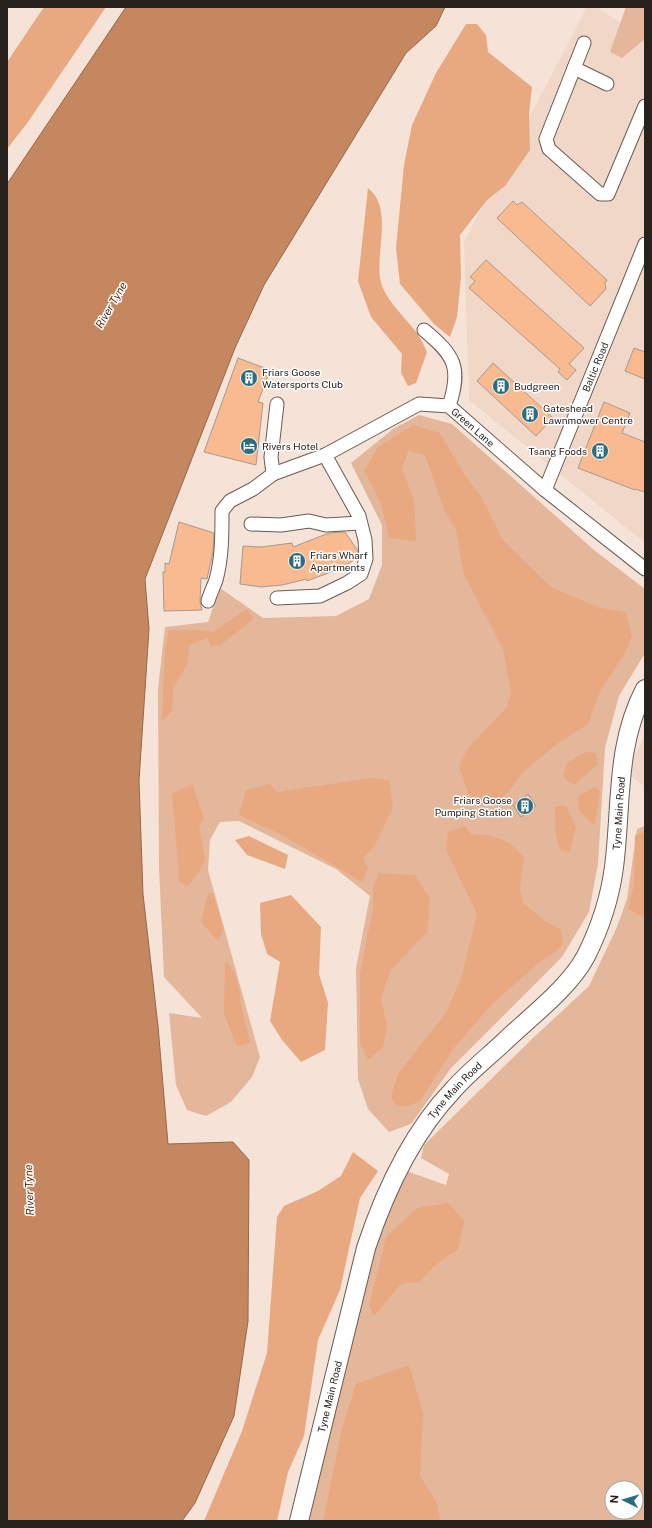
<svg xmlns="http://www.w3.org/2000/svg" width="652" height="1528" font-family="'Public Sans',sans-serif">
	<rect width="100%" height="100%" fill="#f5e3d8"/>
	<path fill="#f0d7c7" d="M587,7H597L645,39V543L469,400L464,242Z
		M645,734V787L627,773Z"/>
	<path fill="#e4b69a" fill-rule="evenodd" d="M626,7H645V39L622,58L610,52Z
		M419,415L452,424L594,550L645,589V653L619,696L605,748L598,864L589,912L562,957L451,1068L411,1124L389,1132L368,1109L358,1079L356,968L370,896L336,869L239,821L220,822L210,840L208,870L260,1057L252,1077L231,1102L206,1116L187,1110L176,1085L169,1013L202,1018L164,977L159,867L158,689L165,627L208,622L220,588L263,618L336,616L369,599L382,565V525L351,463L393,429Z
		M645,826V1521H309L381,1222L406,1171L446,1185L449,1174L421,1158L424,1145L533,1038L589,986L617,927L627,899L637,829ZM612,1488H636V1512H612Z"/>
	<path fill="#e8a980" d="M44,7H106L28,122L7,149V62Z
		M466,24H477L486,35L488,52L532,87L529,114L530,150L505,186L487,200L460,235L461,278L457,317L450,337L434,324L400,284L396,248L404,165L412,125L436,73Z
		M368,188C393,207 376,250 380,278C383,298 405,317 417,333C421,339 424,346 427,352L416,383L408,386L401,373L402,354L371,317L358,281Z
		M413,425L440,433L464,474L482,498L502,539L551,587L600,608L626,612L632,636L625,653L600,691L588,724L557,744L523,772L507,794L488,805L477,804L468,793L459,766L470,746L507,707L511,693L503,649L464,575L456,530L445,512L425,455L408,451L402,470L414,500L416,541L389,538L381,503L364,471L378,447Z
		M247,609L254,619L220,645L210,646L208,638L189,645L187,665L173,688L172,711L162,721L165,650L169,630H200L213,632Z
		M585,752L596,753L598,764L575,784L568,782L563,775L567,763Z
		M371,778L389,780L393,807L375,845L363,858L368,868L362,882L282,835L239,815L246,790L270,784L277,792Z
		M192,784L204,819L199,826L205,860L197,875L188,886L178,881L179,872L172,794Z
		M595,787L600,792L595,823L592,824L579,810L578,796Z
		M555,806H566L576,827L570,852L560,850L556,834Z
		M465,826L471,834C499,836 505,837 524,858L520,889L523,903L545,921L561,930L563,944L555,952L540,962L495,1001L453,1049L420,1101L408,1106H397L391,1097L398,1074L446,1013L462,976L477,914L446,850L448,832Z
		M645,832V918L628,909L634,885L635,835Z
		M249,836L288,855L285,869L247,855L235,840Z
		M379,873L415,875L430,899L427,932L390,971L381,999L387,1025L383,1047L368,1060L360,1044V974L373,908V887Z
		M208,893H213L224,929L218,941L201,922Z
		M291,895L321,927L319,974L328,1003L325,1050L301,1062L282,1040L270,1021L280,962L267,954L261,934L260,903Z
		M225,961C239,973 239,992 242,1010C244,1021 248,1032 251,1043L237,1046L224,1014Z
		M353,1152L378,1171L360,1198L340,1290L318,1340L304,1436L288,1472L278,1517L277,1521H204L242,1431L267,1353L277,1217L284,1206L318,1191L341,1176Z
		M448,1203L464,1221L458,1249L434,1266L419,1282L401,1284L374,1316L369,1306L386,1237L417,1208Z
		M409,1365L423,1413L420,1476L437,1503L440,1521H323L343,1425L356,1384Z"/>
	<path fill="#c4875f" stroke="#95694c" d="M126,7H445L436,26L406,53L264,285L235,348L145,579L149,629L139,781L143,894L158,1026L168,1144L233,1142L249,1160L248,1321L234,1416L195,1503L182,1521H7V184Z"/>
	<path fill="#faba90" stroke="#a9988e" d="M513,201L517,205L522,202L607,280L605,283L606,289L590,306L497,218Z
		M486,260L584,348L569,364L576,370L567,380L558,372L560,369L469,288L475,281L470,277Z
		M634,348L645,352V379L625,371Z
		M238,358L270,370L258,402L263,403L256,465L204,452Z
		M493,363L553,418L536,436L477,381Z
		M604,402L630,413L622,433L645,442V492L635,489V490L578,468Z
		M179,522L214,533L213,552L207,579L201,578L200,602L202,610L164,611L163,572H165V563L169,564Z
		M345,532L358,551V557L344,567L307,581V579L282,585L261,587L240,584L243,546L261,547L292,543L293,547L329,533Z
		M528,794L536,806L521,817L513,805Z"/>
	<g fill="none" stroke-linecap="round" stroke-linejoin="round">
		<g stroke="#6a5b51" stroke-width="15">
			<g id="street">
				<path d="M584,43L546,139L549,149L600,194H608L645,106"/>
				<path d="M574,68L607,84"/>
				<path d="M424,330C454,355 462,367 449,406"/>
				<path d="M273,474L271,457L277,404"/>
				<path id="s1" d="M545,490L645,244"/>
				<path d="M251,524L281,525L309,521L326,525L360,523"/>
				<path d="M277,598L320,596L347,583L361,574L366,559L365,540L359,516L325,455"/>
				<path id="s2" d="M208,601C210,594 213,588 216,580C222,558 222,535 222,511L230,501L253,489L273,474L325,455L419,404L449,406L545,490L645,569"/>
			</g>
		</g>
		<g stroke="#6a5b51" stroke-width="20">
			<g id="secondary">
				<path id="s3" d="M299,1521L366,1248C385,1191 411,1134 453,1090C469,1072 488,1057 505,1041C531,1016 569,988 586,956C600,928 610,898 614,867C622,805 615,746 645,689"/>
			</g>
		</g>
		<use href="#street" stroke="#fff" stroke-width="13"/>
		<use href="#secondary" stroke="#fff" stroke-width="18"/>
	</g>
	<defs>
		<g id="building-disc" transform="scale(0.9)"><circle r="9.5" fill="#2b6d80" stroke="#fff"/><path d="M-4-6H4V6H1V3H-1V6H-4ZM-2.5-4.3h1.7v1.8h-1.7ZM.8-4.3h1.7v1.8H.8ZM-2.5-1h1.7V.8h-1.7ZM.8-1h1.7V.8H.8Z" fill="#fff"/></g>
		<g id="hotel-disc" transform="scale(0.9)"><circle r="9.5" fill="#2b6d80" stroke="#fff"/><path d="M-6-4.5h1.5V1H6V5H4.5V3h-9V5H-6ZM-4 0a1.8 1.8 0 1 1 3.6 0ZM.5 0V-2.5h3Q6-2.5 6 0Z" fill="#fff"/></g>
	</defs>
	<g fill-rule="evenodd">
		<use href="#building-disc" x="249" y="378"/>
		<use href="#building-disc" x="501" y="386"/>
		<use href="#building-disc" x="530" y="414"/>
		<use href="#hotel-disc" x="249" y="446"/>
		<use href="#building-disc" x="600" y="451"/>
		<use href="#building-disc" x="297" y="561"/>
		<use href="#building-disc" x="525" y="806"/>
	</g>
	<g text-anchor="middle" dominant-baseline="central" stroke-width="3" stroke-linejoin="round" paint-order="stroke">
		<g font-size="10" fill="#28221e" stroke="#fff">
			<text stroke="none"><textPath href="#s1" startOffset="133">Baltic Road</textPath></text>
			<text stroke="none"><textPath href="#s2" startOffset="380">Green Lane</textPath></text>
			<text stroke="none"><textPath href="#s3" startOffset="800">Tyne Main Road</textPath></text>
			<text stroke="none"><textPath href="#s3" startOffset="464">Tyne Main Road</textPath></text>
			<text stroke="none"><textPath href="#s3" startOffset="128">Tyne Main Road</textPath></text>
		</g>
		<g font-size="10" fill="#28221e" stroke="#fff" text-anchor="start">
			<text x="262" y="372">Friars Goose<tspan x="262" dy="12">Watersports Club</tspan></text>
			<text x="514" y="386">Budgreen</text>
			<text x="543" y="408">Gateshead<tspan x="543" dy="12">Lawnmower Centre</tspan></text>
			<text x="262" y="446">Rivers Hotel</text>
			<text x="587" y="451" text-anchor="end">Tsang Foods</text>
			<text x="310" y="555">Friars Wharf<tspan x="310" dy="12">Apartments</tspan></text>
			<text x="512" y="800" text-anchor="end">Friars Goose<tspan x="512" dy="12">Pumping Station</tspan></text>
		</g>
		<g font-size="11" font-style="italic" fill="#562d0e" stroke="#fff">
			<text transform="translate(111 305) rotate(-60)">River Tyne</text>
			<text transform="translate(29 1190) rotate(-92)">River Tyne</text>
		</g>
	</g>
	<rect width="652" height="1528" fill="none" stroke="#28221e" stroke-width="16"/>
	<g transform="translate(624 1500) rotate(275)"><circle r="19" fill="#ffffff" stroke="#a9a7a5"/>
	<path d="M0-3L7 15L0 10L-7 15Z" fill="#2b6d80"/>
	<text y="-6" font-size="11" font-weight="bold" text-anchor="middle" fill="#28221e">N</text>
	</g>
</svg>
